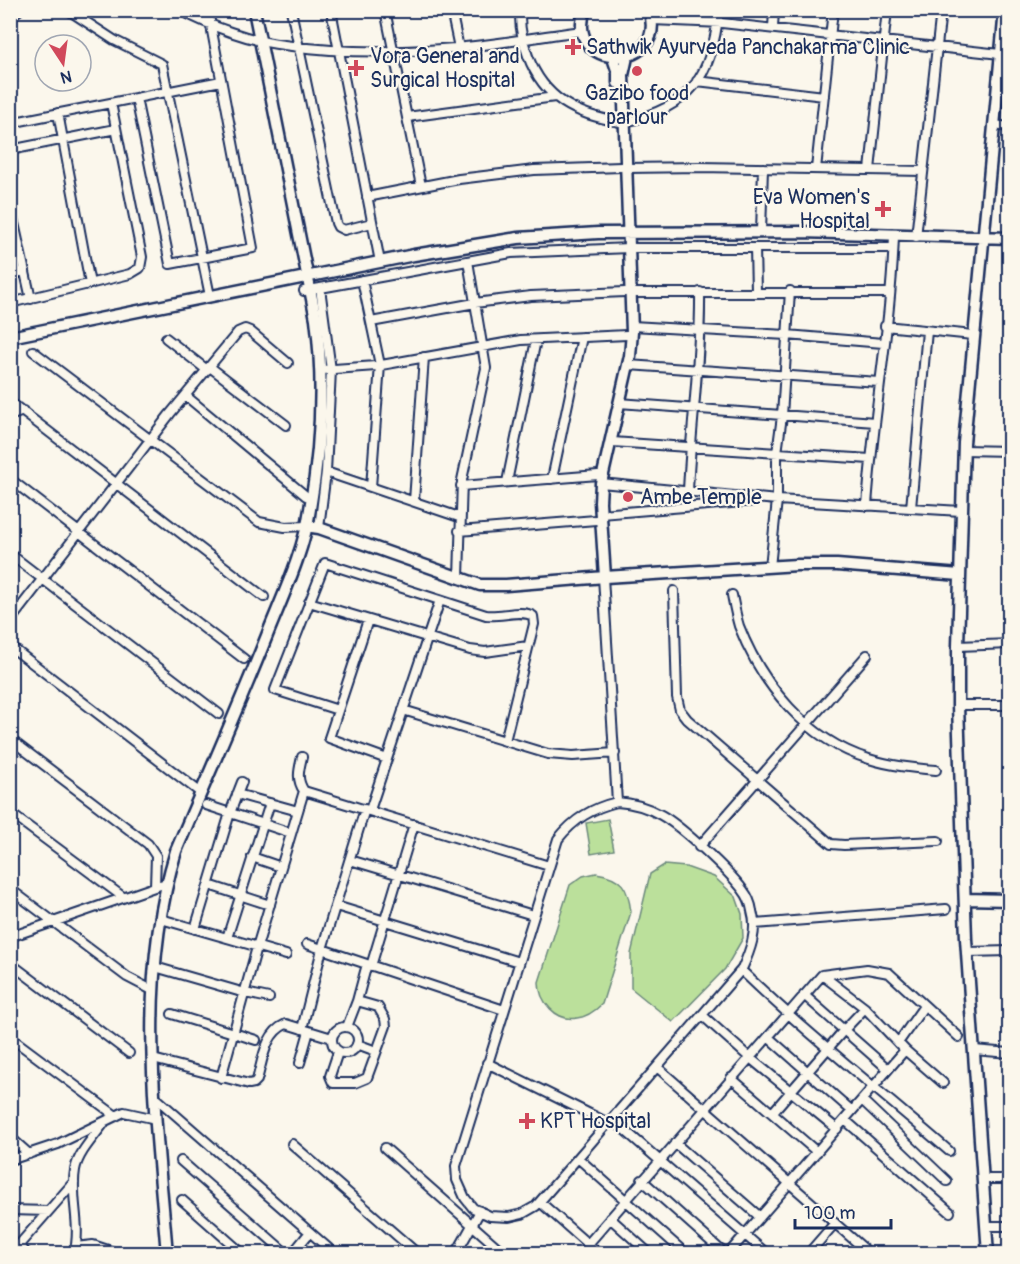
<svg xmlns="http://www.w3.org/2000/svg" width="1020" height="1264" font-family="Pangolin,sans-serif">
	<rect width="100%" height="100%" fill="#fbf7ec"/>
	<filter id="ink" filterUnits="userSpaceOnUse"><feTurbulence type="fractalNoise" baseFrequency=".0167" numOctaves="2"/><feDisplacementMap in="SourceGraphic" scale="12" xChannelSelector="R" yChannelSelector="G"/><feConvolveMatrix kernelMatrix="1 2 1 2 8 2 1 2 1" color-interpolation-filters="sRGB"/></filter>
	<g filter="url(#ink)">
		<path fill="#bbe09b" stroke="#6b887c" stroke-width="1.5" d="M608,819L614,850L591,854L586,823Z
			M664,865L686,867L714,877L736,897L742,914L743,938L725,969L673,1022L631,988V954L650,874Z
			M596,873C622,877 628,887 631,912L602,1004C595,1011 587,1017 577,1018C556,1022 539,1001 539,982L570,885L583,876Z"/>
		<g fill="none" stroke-linecap="round" stroke-linejoin="round">
			<g stroke="#1b2f5e" stroke-width="12">
				<path id="street" d="M68,10L114,40L162,64L210,296
					M180,10C210,26 250,41 284,45C344,54 414,53 475,46C511,42 547,35 583,31
					M291,10L336,223L338,227L344,230L372,223
					M331,10L380,262
					M385,10L421,186
					M451,10L459,48
					M521,10C518,25 523,42 528,56C544,99 576,115 620,122
					M10,17L19,10
					M652,20L722,23L1000,54
					M773,28L774,10
					M997,80L1010,82
					M697,81L824,96
					M136,98L170,264L253,248L208,10
					M10,107L14,122
					M58,113L90,284
					M407,117L555,97
					M625,122C691,107 712,77 719,10
					M10,123L221,81
					M993,125L1010,127
					M10,150L116,129
					M627,168L700,167L923,171
					M816,169L833,10
					M870,170L887,10
					M367,197L459,179L534,170L621,167
					M10,205L31,299
					M761,232L763,168
					M916,237L941,10
					M755,248L756,291
					M10,274L25,271
					M362,280L380,365L371,487
					M304,291L511,253L629,248H893
					M630,293H889
					M10,303L130,274L140,268L142,257L111,103
					M371,322L475,303L531,296L625,292
					M632,326L787,335L883,343
					M885,326L973,335
					M166,338L207,370
					M33,351L259,522L285,527L306,526
					M628,365L879,382
					M210,367L286,425
					M320,370L376,366L521,340L627,335
					M186,396L306,496
					M10,402L264,597
					M619,403L875,422
					M10,416L23,411
					M612,442L870,459
					M963,450L1010,451
					M326,472L459,517
					M10,479L244,659
					M552,479L582,337
					M507,482L536,340
					M601,483L777,500L961,511
					M461,486L598,475
					M688,491C691,425 701,359 700,292
					M414,501L424,357
					M867,506C873,416 891,325 894,236
					M911,508L927,331
					M601,514L755,501
					M319,528L326,472L331,370L320,288
					M459,531L596,520
					M10,554L219,714
					M770,567L777,500V453L782,416L790,291
					M603,577L617,802
					M459,578L462,480L486,368L468,261
					M674,591L677,697L680,710L687,719L831,844L844,845L938,841
					M732,595C734,605 736,616 739,626C762,685 807,740 869,759C891,766 913,768 936,770
					M309,602L470,650L485,652L528,646
					M368,620L329,738L387,759
					M10,621L170,414L238,332L245,329L250,331L288,363
					M10,646L201,793
					M958,646L1010,644
					M958,705H1010
					M338,710L275,690L325,563L486,615C501,617 521,609 533,616L534,624L505,741
					M403,710L548,754L573,756L615,753
					M10,739L148,844L156,856L155,886
					M302,757C299,770 296,779 304,791L549,866
					M237,794L298,811
					M617,802C634,803 647,807 661,815C681,826 729,871 743,890C747,895 751,904 752,911C758,931 750,951 742,969L536,1206L522,1214L509,1217L490,1216L473,1208L465,1198L457,1180L456,1166L558,839C574,819 592,808 617,802Z
					M206,805L291,833
					M370,810L440,600
					M10,813L123,897
					M699,847L867,655
					M252,857L281,867
					M350,860L533,915
					M209,885L270,905
					M10,889L127,977L152,990
					M336,906L519,962
					M161,919L286,955
					M754,924L946,909
					M195,929L230,813L242,782
					M10,937L166,883
					M227,938L270,803
					M307,944L504,1010
					M967,952L1010,951
					M10,963L129,1053
					M371,966L414,824
					M155,967L245,993L269,998
					M741,970C807,1034 880,1091 949,1151
					M822,975L865,1008
					M804,995L888,1069
					M357,1001L367,964
					M172,1014L256,1040
					M702,1015L750,1058L837,1129
					M332 1040a13 13 0 1 1 26 0a13 13 0 1 1-26 0Z
					M302,1029L322,949L365,809
					M10,1037L116,1116
					M768,1037L852,1111
					M898,1043L924,1006
					M357,1044L376,1051
					M974,1050L1010,1053
					M338,1052L330,1076L333,1083H355L367,1078L386,1026L385,1019L378,1007L357,1001L347,1027
					M153,1059L249,1084L254,1083L257,1080C263,1059 265,1033 286,1024L332,1038
					M300,1063L309,1031
					M487,1063L608,1123
					M657,1067L870,1254
					M221,1078L257,947L304,791
					M731,1078L817,1152
					M155,1097L335,1254
					M862,1100L947,1181
					M772,1113L844,1030L865,1008L905,1050
					M612,1119L767,1254
					M845,1120L950,1212
					M10,1137L29,1154
					M675,1143L760,1217
					M292,1144L418,1254
					M385,1148L505,1254
					M578,1158L686,1254
					M10,1160L58,1144L124,1112L156,1119
					M181,1161L287,1254
					M983,1179H1010
					M642,1180L725,1254
					M182,1200L243,1254
					M540,1202L599,1254
					M10,1210L48,1211
					M610,1218L650,1254
					M986,1226H1010
					M588,1244L822,975L867,969L889,973L959,1037
					M19,1245L27,1254
					M76,1247L93,1245L120,1254
					M11,1254L74,1182
					M74,1254C82,1226 70,1198 75,1170C78,1153 94,1137 104,1123
					M292,1254L310,1232
					M456,1254L480,1211
					M728,1254L905,1050L943,1083
					M808,1254L835,1223"/>
			</g>
			<g stroke="#1b2f5e" stroke-width="15">
				<path id="secondary" d="M585,10C563,71 670,73 649,10
					M613,58L618,73V83
					M10,337L414,255L518,238L598,233L802,232L1010,238
					M306,526L319,528L480,585H506L605,577L797,565H837L960,575
					M605,577L600,502L601,483L630,356L632,332L623,75L627,57
					M965,899L1010,900
					M167,1254C156,1120 136,981 176,851C207,778 239,706 268,633C284,593 304,551 310,509C321,446 324,381 316,319L254,10
					M988,1254L966,939L958,705V646L964,443L1005,10"/>
			</g>
			<use href="#street" stroke="#fbf7ec" stroke-width="8"/>
			<use href="#secondary" stroke="#fbf7ec" stroke-width="10"/>
		</g>
	</g>
	<g fill="#d1495b" stroke="#fbf7ec" stroke-width="2">
		<path d="M570 38h6v6h6v6h-6v6h-6v-6h-6v-6h6z"/>
		<path d="M353 59h6v6h6v6h-6v6h-6v-6h-6v-6h6z"/>
		<circle cx="637" cy="71" r="6"/>
		<path d="M880 200h6v6h6v6h-6v6h-6v-6h-6v-6h6z"/>
		<circle cx="628" cy="497" r="6"/>
		<path d="M524 1112h6v6h6v6h-6v6h-6v-6h-6v-6h6z"/>
	</g>
	<g text-anchor="middle" dominant-baseline="central" stroke-width="4.5" stroke-linejoin="round" paint-order="stroke">
		<g font-size="21" fill="#1b2f5e" stroke="#fbf7ec" text-anchor="start">
			<text x="586" y="47">Sathwik Ayurveda Panchakarma Clinic</text>
			<text x="370" y="56">Vora General and<tspan x="370" dy="24">Surgical Hospital</tspan></text>
			<text x="637" y="93" text-anchor="middle">Gazibo food<tspan x="637" dy="24">parlour</tspan></text>
			<text x="870" y="197" text-anchor="end">Eva Women's<tspan x="870" dy="24">Hospital</tspan></text>
			<text x="640" y="497">Ambe Temple</text>
			<text x="540" y="1121">KPT Hospital</text>
		</g>
	</g>
	<rect width="1020" height="1264" fill="none" stroke="#fbf7ec" stroke-width="36"/>
	<rect x="18" y="18" width="984" height="1228" fill="none" stroke="#1b2f5e" stroke-width="2" filter="url(#ink)"/>
	<g transform="translate(63 63) rotate(167)"><circle r="28" fill="#fbf7ec" stroke="#a1a7b3" stroke-width="1.5"/>
	<path d="M0-4.5L10 22L0 15L-10 22Z" fill="#d1495b"/>
	<text y="-9" font-size="16" font-weight="bold" text-anchor="middle" fill="#1b2f5e">N</text>
	</g>
	<path d="M795 1219v9h96v-9" fill="none" stroke="#1b2f5e" stroke-width="3"/>
	<text x="804" y="1219" font-size="18" fill="#1b2f5e" stroke="#fbf7ec" stroke-width="4.5" paint-order="stroke">100 m</text>
</svg>
